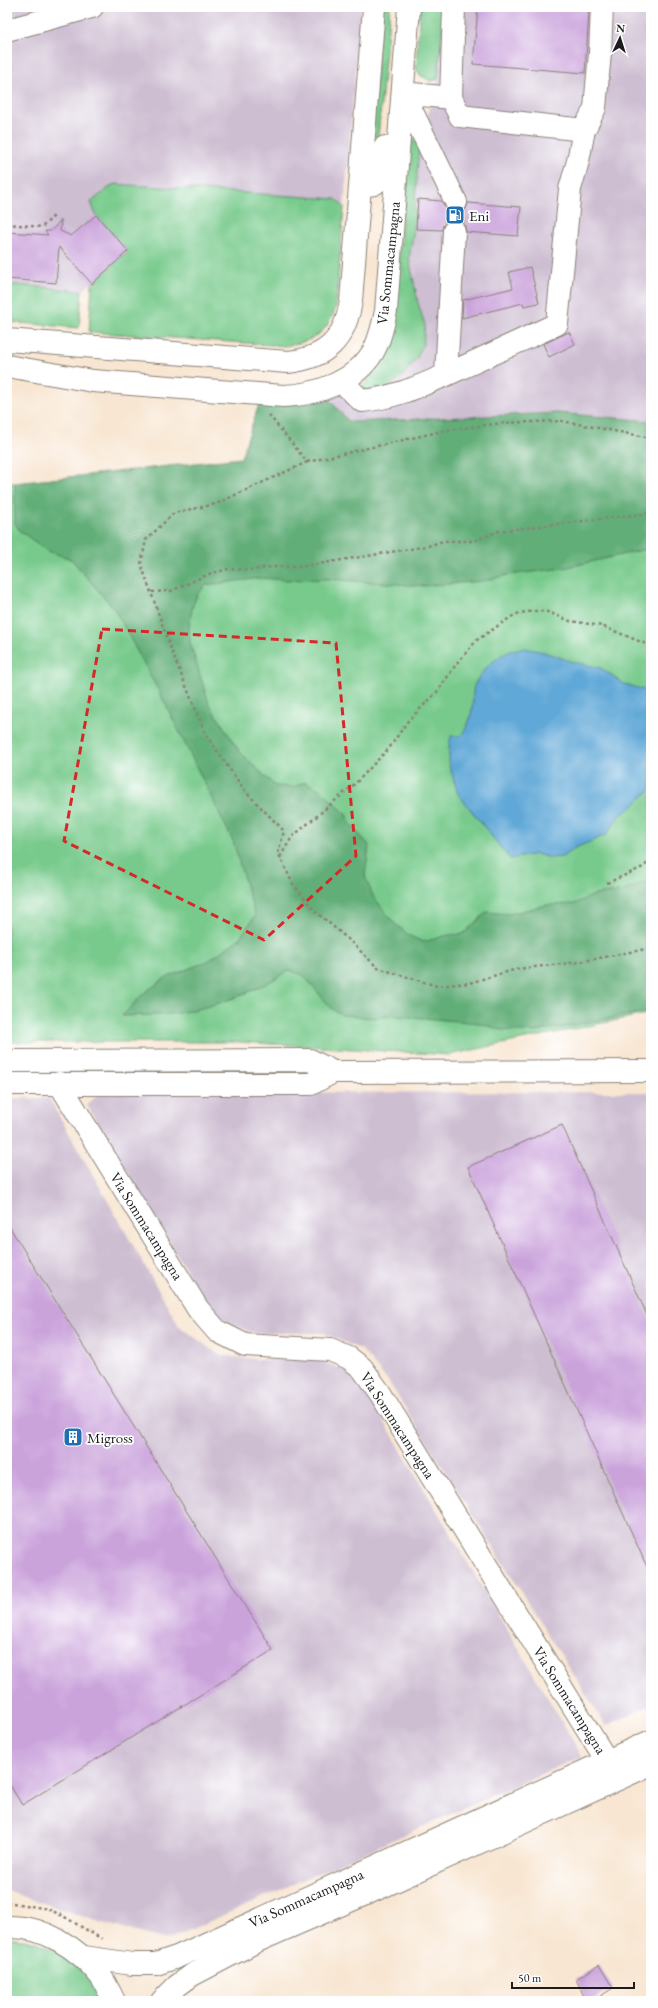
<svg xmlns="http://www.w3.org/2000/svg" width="658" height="2008" font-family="'EB Garamond',serif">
	<rect width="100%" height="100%" fill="#fff"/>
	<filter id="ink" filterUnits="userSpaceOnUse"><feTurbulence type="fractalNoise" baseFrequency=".025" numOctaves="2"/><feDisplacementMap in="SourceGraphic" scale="8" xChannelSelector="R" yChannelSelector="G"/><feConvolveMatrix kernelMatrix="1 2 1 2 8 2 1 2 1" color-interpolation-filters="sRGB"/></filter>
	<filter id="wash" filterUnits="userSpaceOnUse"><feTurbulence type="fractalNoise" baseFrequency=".012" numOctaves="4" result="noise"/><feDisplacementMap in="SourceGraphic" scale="16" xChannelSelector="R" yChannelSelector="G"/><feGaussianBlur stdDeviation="0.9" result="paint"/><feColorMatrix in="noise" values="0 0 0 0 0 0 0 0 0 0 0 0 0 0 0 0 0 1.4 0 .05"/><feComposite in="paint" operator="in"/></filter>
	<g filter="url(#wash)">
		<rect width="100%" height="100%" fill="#f8e6d2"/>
		<path fill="#cebed2" d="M7,7H361L344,207L336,199L96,215L128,251L82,291L7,284Z
			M444,7H651V421L557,413L349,422L329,399L348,388L386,389L404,375L417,358L425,325L418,303L409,258L413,236L419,146L438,79Z
			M651,1092V1705L606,1726L389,1382L362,1350L324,1333H254L229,1324L209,1308L87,1105L99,1093Z
			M49,1098L179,1326L219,1355L263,1360L314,1359L356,1374L582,1756L167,1940L103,1923L7,1891V1099Z"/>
		<path fill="#78ca8c" stroke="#4a7354" d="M382,7H390L376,159H369Z
			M420,7H444L438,79L431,81L420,75L416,68Z
			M409,131L419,146L413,236L409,258L418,303L425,325L423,344L417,358L403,375L386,389L372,394L363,389V386L378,366L393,332Z
			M114,184L336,199L344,207L336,307C326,335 313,341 286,346L89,332L92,284L128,251L96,215L91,202Z
			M7,284L82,291L79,328L7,322Z
			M651,438V1013L449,1055L240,1042H7V483H15V524Z
			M7,1937C52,1940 83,1961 103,2001H7Z"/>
		<path fill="#62ae78" stroke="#3f654a" d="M329,399L349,422L557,413L651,421V548L564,568L508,575L483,581L423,586L327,579L285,580L261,578L206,585L197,595L192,608L189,627L190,643L209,704L239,751L275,786L294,787L305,782L321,790L345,813L353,828L369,845L365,876L373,896L393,922L410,936L423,942L448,935L463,934L487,912L509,914L546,905L574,904L594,895L624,891L651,880V1011L536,1032L501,1030L479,1023L425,1018L391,1016L374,1018L342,1015L332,1009L303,975L289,970C258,991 220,1005 184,1012C164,1016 142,1015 122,1016L144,993L165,978L208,961L239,939L255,916L233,841L165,703L115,610L71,559L48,551L20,531L15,524V483L241,458L260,401L286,404Z"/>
		<path fill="#60a8d7" stroke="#3e627a" d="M524,648L544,652L570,661L601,668L624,684L651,692V789L631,808L619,816L606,835L575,848L562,857L551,858L536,854L510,859L458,794L449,764V746L451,736H460C470,725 472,713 473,698C473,695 473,689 474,686C484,666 502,650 524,648Z"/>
		<g id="blocks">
			<path fill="#caa3db" d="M478,7H541L589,11L585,73L473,64Z
				M418,199L441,201L449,212L456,214L462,213L466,209L468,203L521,207L518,236L466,232L465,225L461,221L455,219L448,220L443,225L442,230L416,229Z
				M96,215L128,251L92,284L59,247L56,283L7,279V232L48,235L45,231H51L61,220L60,231L71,236Z
				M530,267L539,303L524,306L523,303L462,318L463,300L513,288L509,272Z
				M569,332L575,344L549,357L543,344Z
				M562,1125L651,1324V1576L468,1167Z
				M7,1223L273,1650L22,1805L7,1780Z
				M599,1965L613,1988L593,2001H586L576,1979Z"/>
		</g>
	</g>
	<g filter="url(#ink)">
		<use href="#blocks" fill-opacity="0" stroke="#8a8177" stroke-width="1"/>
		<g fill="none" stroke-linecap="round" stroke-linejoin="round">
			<path stroke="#ccbeae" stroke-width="22" stroke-dasharray="22 11" stroke-linecap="butt" d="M454,231L456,202"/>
			<g stroke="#8a8177" stroke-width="24">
				<path id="minor" d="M7,30L92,7
					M403,93L451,98L460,116L584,130
					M403,93L456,202
					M451,98L454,7
					M360,186L374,184L378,181L383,171L385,147
					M7,340L288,362C327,358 345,339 351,301L374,7
					M7,366L93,381L283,396C316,395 355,382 373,352C380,340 383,325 386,311L409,7
					M446,375L557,324L570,189L578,161L584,130L595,108L600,53L602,7
					M341,381L362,401C393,398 418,387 446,375L454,231
					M7,1061L310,1060L333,1072L311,1084H7
					M333,1072L651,1071
					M59,1083L198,1309L217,1331L245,1345L330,1350L349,1358L362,1368L380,1393L618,1779
					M7,1927C43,1925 80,1949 101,1977C106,1984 110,1993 114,2001
					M84,1957L132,1964H156L177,1957L651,1741
					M162,2001L177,1986L192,1975L255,1942L384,1886L651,1764"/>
			</g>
			<path stroke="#8a8177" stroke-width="2.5" stroke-dasharray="3 3" stroke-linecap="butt" d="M7,224L42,227L55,215
				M269,415L307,462L216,504L174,513L146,540L141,564L172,652L206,735L245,791L284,831L278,853L293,884L315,911L349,940L378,968L437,986L469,983L517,969L579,962L651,948
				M307,462L447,430L503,423L562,421L651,438
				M152,592L171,591L209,574L228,569L253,570L271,567H299L428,546L443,541H474L499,531L651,513
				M280,857L292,837L356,783L390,747L407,722L437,692L457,663L477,640L511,617L519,613L536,611L548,612L570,621L602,626L651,646
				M607,883L641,868L651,861
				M7,1902L48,1909L63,1916L102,1939"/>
			<use href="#minor" stroke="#fff" stroke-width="22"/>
		</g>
	</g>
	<path fill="none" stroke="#d62828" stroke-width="3" stroke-dasharray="8 5" stroke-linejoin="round" d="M102,629L336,643L356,856L264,940L64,841Z"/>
	<defs>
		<g id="fuel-square" transform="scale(1)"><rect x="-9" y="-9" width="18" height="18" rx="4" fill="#1f6fb2" stroke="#fff"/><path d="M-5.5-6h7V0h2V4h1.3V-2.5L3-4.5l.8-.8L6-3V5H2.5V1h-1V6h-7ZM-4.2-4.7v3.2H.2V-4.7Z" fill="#fff"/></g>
		<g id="building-square" transform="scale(1)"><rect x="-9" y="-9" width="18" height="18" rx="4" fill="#1f6fb2" stroke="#fff"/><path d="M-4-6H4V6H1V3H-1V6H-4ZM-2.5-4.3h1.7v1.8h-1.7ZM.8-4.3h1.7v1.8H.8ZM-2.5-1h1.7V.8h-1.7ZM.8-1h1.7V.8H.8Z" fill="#fff"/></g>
	</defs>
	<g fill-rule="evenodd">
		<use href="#fuel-square" x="455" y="215"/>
		<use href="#building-square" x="73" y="1437"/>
	</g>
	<g text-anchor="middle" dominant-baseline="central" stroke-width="3.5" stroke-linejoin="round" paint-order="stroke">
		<g font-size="15" fill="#1c1c1c" stroke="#fff" text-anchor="start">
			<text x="469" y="215">Eni</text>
			<text x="87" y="1437">Migross</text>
		</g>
		<g font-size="15" fill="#1c1c1c" stroke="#fff">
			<text transform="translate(388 263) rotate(-84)">Via Sommacampagna</text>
			<text transform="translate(147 1226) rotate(58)">Via Sommacampagna</text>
			<text transform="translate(398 1425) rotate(57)">Via Sommacampagna</text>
			<text transform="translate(570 1700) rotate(58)">Via Sommacampagna</text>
			<text transform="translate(306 1898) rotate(-24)">Via Sommacampagna</text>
		</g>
	</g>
	<rect width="658" height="2008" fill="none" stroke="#fff" stroke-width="24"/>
	<g transform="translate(620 38) rotate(4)" stroke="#ffffff" stroke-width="3" paint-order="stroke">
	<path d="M0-3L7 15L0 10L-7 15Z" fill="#1c1c1c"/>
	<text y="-6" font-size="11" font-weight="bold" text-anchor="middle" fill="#1c1c1c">N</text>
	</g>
	<path d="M512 1982v6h122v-6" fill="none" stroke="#1c1c1c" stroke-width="2"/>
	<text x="518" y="1982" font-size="12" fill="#1c1c1c" stroke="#ffffff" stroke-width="3" paint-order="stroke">50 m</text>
</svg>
